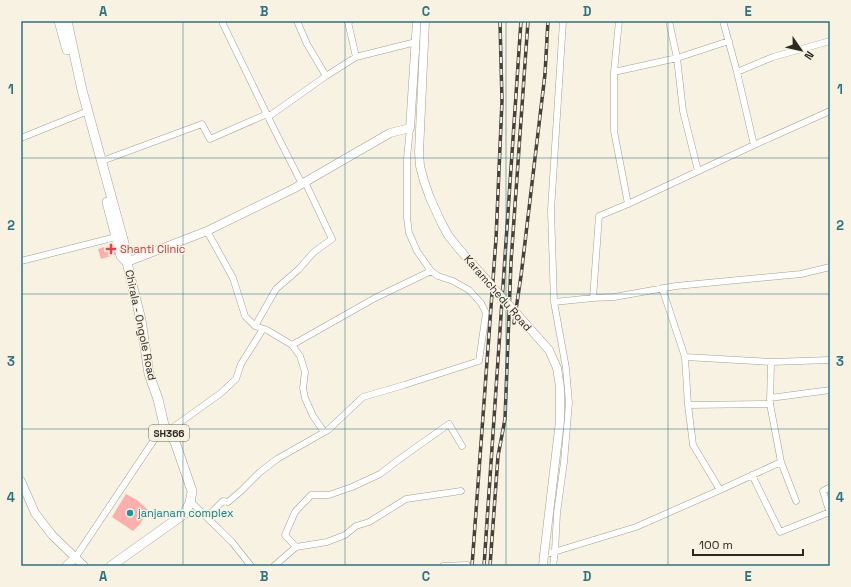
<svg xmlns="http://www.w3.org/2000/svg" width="851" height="587" font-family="'Space Grotesk',sans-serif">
	<rect width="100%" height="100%" fill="#f7f2e2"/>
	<path fill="#fdafac" d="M117,243L120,253L101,259L98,249Z
		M126,494L137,500L148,510L140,524L133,531L112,517Z"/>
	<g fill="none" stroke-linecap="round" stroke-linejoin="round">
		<g stroke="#a49f90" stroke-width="7">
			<path id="street" d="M223,21V24L274,129L302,184
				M297,21L307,44L326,76L356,57L416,42
				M350,21L348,22L356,57
				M619,21L614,72V131L628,204L754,145L830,111
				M669,21L677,58L683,111L698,171
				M723,21L737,72L754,145
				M614,72L677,58L729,41
				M737,72L773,57L830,41
				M268,117L326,76
				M21,138L83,113
				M102,161L202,124L210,139L267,114
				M628,204L599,216L593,298L614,297L676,286L801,274L830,267
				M207,231L233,278L245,316L255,326L267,330L292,345L300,356L305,372L303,388L305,398L313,416L324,432
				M21,261L116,237
				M662,288L685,357L771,362
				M554,302L551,210L563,21
				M255,326L276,289L298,270L314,252L332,239L305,182
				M292,345L375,298L431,271
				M685,357L688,405L693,445L720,490
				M770,398L830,390
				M688,405L770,404
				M168,431L221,393L236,379L241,364L263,329
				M781,462L796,501
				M752,475L780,532L830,512
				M830,487L823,491L830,514
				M190,501L232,542L251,566
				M207,517L223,501L228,502L241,491L260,472L277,459L328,430L363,397L404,385L479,361L486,313L481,303L469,290L453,281L438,276L431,271L417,251L409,233L407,217V158L410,128
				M296,547L285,535L295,512L311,495H329L352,487L380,474L401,458L449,424L462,446
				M544,555L636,527L720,490L781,462L770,404L771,362L830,360
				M75,558L164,425
				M274,566L296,547L327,542L345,535L356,526L369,522L406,499L461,491
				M443,566L467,565
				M553,566L555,551L557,513L564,462L569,403L566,368L554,302L593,298"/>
		</g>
		<g stroke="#a49f90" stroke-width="9">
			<path id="secondary" d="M127,262L207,231L293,189L390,133L410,128L417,21
				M21,481L35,513L52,535L84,566
				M66,566L75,558
				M543,566L544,555"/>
		</g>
		<g stroke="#a49f90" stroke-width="10">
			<path id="primary" d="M59,21L67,50
				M67,21L82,90L127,254V262L131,280L141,320L149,374L158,399L164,425L175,442L192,491L190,503L184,514L111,566
				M107,202L121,256L127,262"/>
		</g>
		<use href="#street" stroke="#fff" stroke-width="6"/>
		<use href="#secondary" stroke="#fff" stroke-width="8"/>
		<use href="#primary" stroke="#fff" stroke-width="9"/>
		<g stroke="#434139" stroke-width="3.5">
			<path id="rail" d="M514,323L521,276L545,74L548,21
				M472,566L496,239L502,101L500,21
				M484,566L521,21
				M490,566L498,456L505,419L511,262L528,21"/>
		</g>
		<use href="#rail" stroke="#f7f2e2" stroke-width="2" stroke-dasharray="6" stroke-linecap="butt"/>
		<g stroke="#a49f90" stroke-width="9" stroke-linecap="butt">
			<path id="secondary-bridge" d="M425,21L419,152L420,166L424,181L430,198L441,222L448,235L459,249L549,350L557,368L560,387V421L544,555"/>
		</g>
		<use href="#secondary-bridge" stroke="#fff" stroke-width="8"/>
	</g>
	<path fill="none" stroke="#2d7281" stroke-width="1" stroke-opacity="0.55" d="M183,21V566M345,21V566M506,21V566M668,21V566M21,158H830M21,294H830M21,429H830"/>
	<path fill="#e0444e" stroke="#f7f2e2" stroke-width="1.5" d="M109 243h4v4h4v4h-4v4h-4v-4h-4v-4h4z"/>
	<circle fill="#0f9aa8" stroke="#f7f2e2" stroke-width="1.5" cx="130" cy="513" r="4"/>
	<g text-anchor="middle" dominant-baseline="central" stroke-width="3" stroke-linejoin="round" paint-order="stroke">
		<rect fill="#f7f2e2" stroke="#68655c" stroke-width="1" x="149" y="425" width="40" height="16" rx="3"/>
		<g font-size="10" font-weight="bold" fill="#2a2822">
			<text x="169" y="433">SH366</text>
		</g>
		<g font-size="11" fill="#be3a42" stroke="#f7f2e2" text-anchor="start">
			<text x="120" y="249">Shanti Clinic</text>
		</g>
		<g font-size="11" fill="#2a2822" stroke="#f7f2e2">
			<text transform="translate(498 293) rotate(49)">Karamchedu Road</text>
			<text transform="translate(141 325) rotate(78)">Chirala - Ongole Road</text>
		</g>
		<g font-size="11" fill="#0d838f" stroke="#f7f2e2" text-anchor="start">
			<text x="138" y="513">janjanam complex</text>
		</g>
	</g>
	<rect width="851" height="587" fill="none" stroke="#f7f2e2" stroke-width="44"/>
	<g transform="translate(801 50) rotate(124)" stroke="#f7f2e2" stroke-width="3" paint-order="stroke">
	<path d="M0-3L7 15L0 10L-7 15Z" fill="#2a2822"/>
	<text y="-6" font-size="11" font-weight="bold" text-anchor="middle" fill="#2a2822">N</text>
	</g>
	<path d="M693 549v6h110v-6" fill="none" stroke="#2a2822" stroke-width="2"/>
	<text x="699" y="549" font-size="12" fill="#2a2822" stroke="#f7f2e2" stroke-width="3" paint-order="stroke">100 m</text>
	<rect x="22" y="22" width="807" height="543" fill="none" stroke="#2d7281" stroke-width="1.5"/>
	<g font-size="13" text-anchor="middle" font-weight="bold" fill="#2d7281">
		<text x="103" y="16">A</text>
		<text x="264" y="16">B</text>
		<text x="426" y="16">C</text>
		<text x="587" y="16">D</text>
		<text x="748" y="16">E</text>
		<text x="11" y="94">1</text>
		<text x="840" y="94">1</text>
		<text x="11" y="230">2</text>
		<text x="840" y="230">2</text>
		<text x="11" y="366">3</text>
		<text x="840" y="366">3</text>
		<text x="11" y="502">4</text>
		<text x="840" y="502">4</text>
		<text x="103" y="581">A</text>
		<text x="264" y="581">B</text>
		<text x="426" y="581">C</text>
		<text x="587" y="581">D</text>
		<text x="748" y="581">E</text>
	</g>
</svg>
